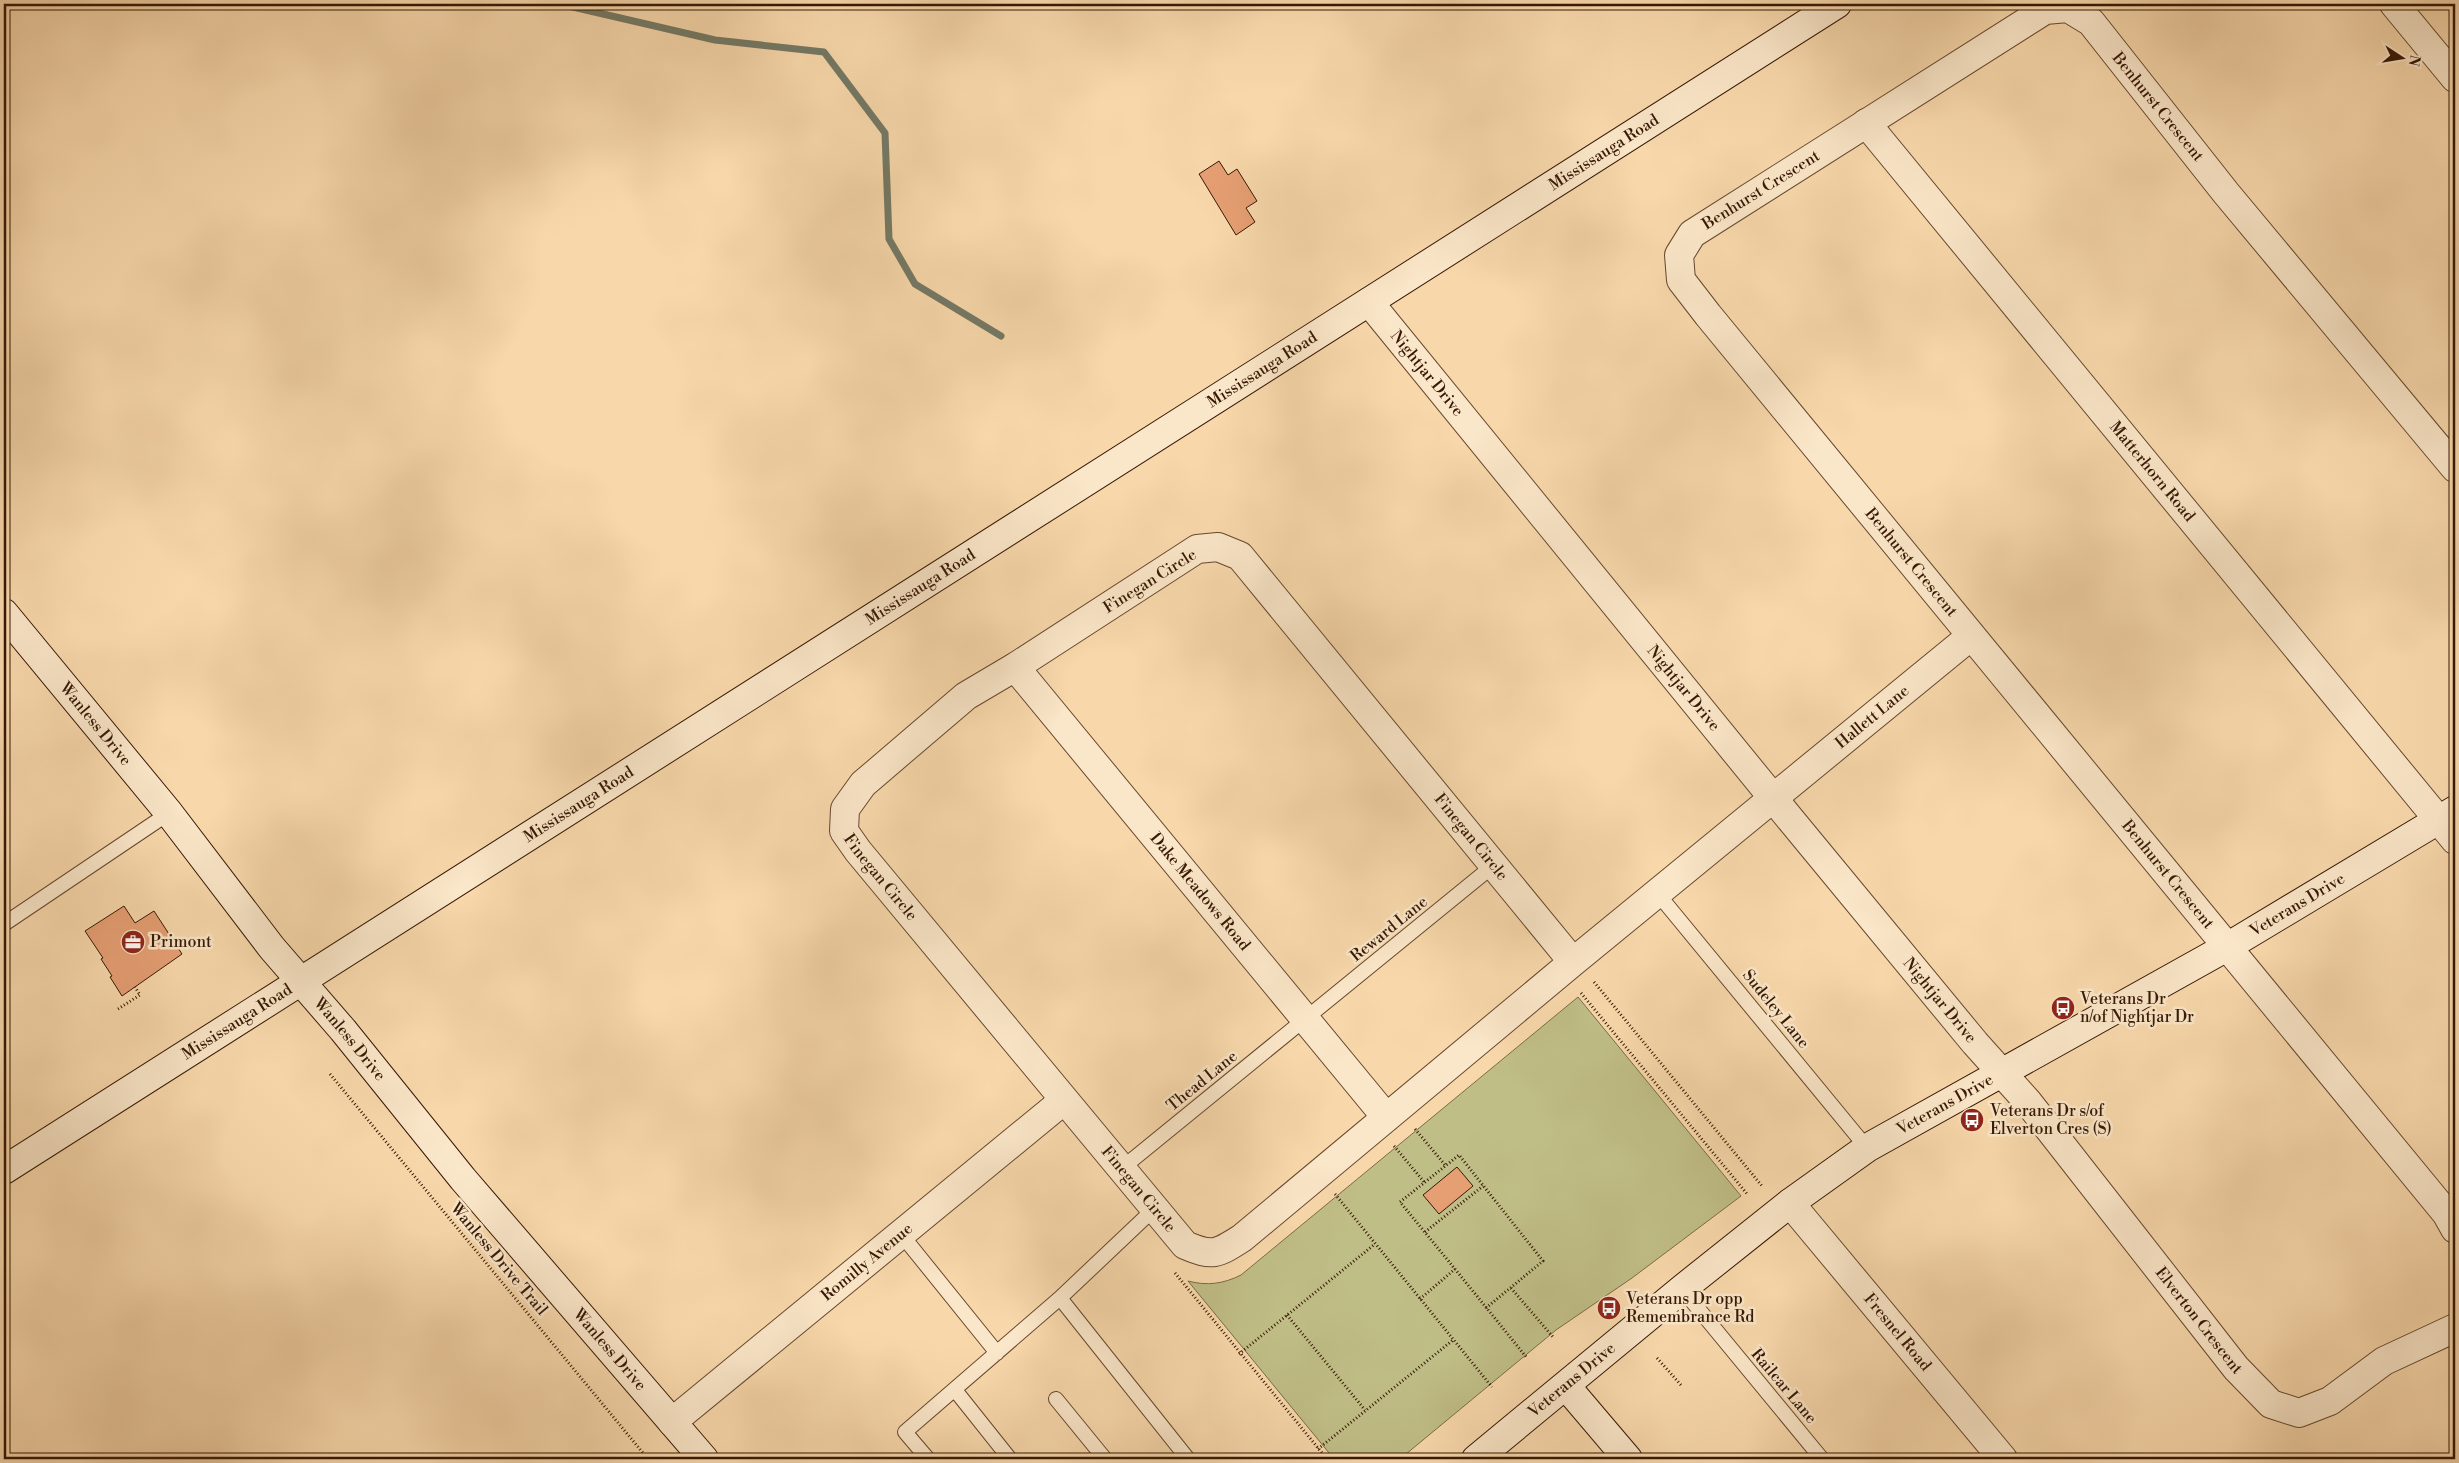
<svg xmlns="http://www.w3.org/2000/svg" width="2459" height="1463" font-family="'Libre Bodoni',serif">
	<rect width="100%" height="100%" fill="#f8d8ab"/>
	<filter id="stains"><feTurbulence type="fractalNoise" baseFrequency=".004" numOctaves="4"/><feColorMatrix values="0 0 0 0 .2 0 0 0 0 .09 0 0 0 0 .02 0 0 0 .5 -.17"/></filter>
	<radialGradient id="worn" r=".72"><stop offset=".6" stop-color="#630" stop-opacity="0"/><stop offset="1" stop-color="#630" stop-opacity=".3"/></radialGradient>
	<path fill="#c0be87" stroke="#7b6b46" d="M1578,997L1741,1196L1632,1278L1556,1330L1400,1459H1334L1188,1281C1207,1286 1223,1284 1241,1275Z"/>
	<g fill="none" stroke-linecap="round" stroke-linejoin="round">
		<path stroke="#747966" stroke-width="7" d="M560,4L715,40L824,52L885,133L889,239L915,284L1001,336"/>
	</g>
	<path fill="#e69f73" stroke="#361805" d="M1219,161L1228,175L1237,169L1257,201L1246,208L1255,222L1236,235L1199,174Z
		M124,906L135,923L154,911L182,954L122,996L110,977L112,976L101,959L103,958L85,931Z
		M1457,1167L1473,1186L1439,1214L1423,1195Z"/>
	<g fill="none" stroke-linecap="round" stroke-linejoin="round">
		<g stroke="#66482e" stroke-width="16">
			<path id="lane" d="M1658,894L1867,1148
				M4,924L169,813
				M1121,1169L1494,865
				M901,1234L997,1353
				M1682,1289L1822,1459
				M1060,1298L1154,1209
				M955,1390L1010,1459
				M1056,1399L1105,1459
				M928,1459L905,1432L1060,1298L1188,1459"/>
		</g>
		<g stroke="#66482e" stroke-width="30">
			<g id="street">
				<path d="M2394,4L2455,78"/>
				<path id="s1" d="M1866,123L2455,840"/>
				<path id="s2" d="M1369,302L1791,820L1975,1043L2028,1102L2236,1368L2271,1404L2299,1413L2330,1401L2384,1361L2455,1328"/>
				<path id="s3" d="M2455,468L2226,193L2091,22L2068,8L2045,10L1692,234L1679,255L1681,280L1708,315L2446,1213L2455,1229"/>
				<path id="s4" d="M1015,667L1386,1117"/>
				<path id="s5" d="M1573,962L1240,556L1218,547L1197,549L1015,667L966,696L863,784L845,809L844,831L858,851L1185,1245C1213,1257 1217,1254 1242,1238L1573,962L1971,636"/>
				<path id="s6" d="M1790,1203L2003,1459"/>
				<path id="s7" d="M672,1422L1063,1101"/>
			</g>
		</g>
		<g stroke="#361805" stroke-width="30">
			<g id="secondary">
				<path id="s8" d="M4,613L169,813L272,948L343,1030L463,1179L704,1459"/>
				<path id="s9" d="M4,1170L1837,4"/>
				<path d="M1566,1386L1628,1459"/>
				<path id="s10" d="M1476,1459L1682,1289L1790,1203L1867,1148L2227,947L2455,810"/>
			</g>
		</g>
		<path stroke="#361805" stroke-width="3" stroke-dasharray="1 2.5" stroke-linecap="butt" d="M1594,982L1762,1186
			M1581,993L1748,1195
			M118,1009L140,995L135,987
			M330,1074L648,1459
			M1415,1129L1446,1166
			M1394,1146L1425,1183
			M1335,1194L1492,1387
			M1425,1232L1483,1186
			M1175,1273L1327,1459
			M1511,1288L1553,1337
			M1420,1299L1455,1269
			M1486,1308L1543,1261L1459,1155L1400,1202C1443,1254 1485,1306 1527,1358
			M1287,1315L1365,1410
			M1239,1354L1375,1244
			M1657,1358L1681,1385
			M1318,1449L1453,1340"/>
		<use href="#lane" stroke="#fae6c8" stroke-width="14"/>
		<use href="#street" stroke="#fae6c8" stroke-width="28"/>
		<use href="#secondary" stroke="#fae6c8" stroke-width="28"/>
	</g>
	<defs>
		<g id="office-disc" transform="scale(1.25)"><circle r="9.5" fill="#8f2418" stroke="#fae6c8"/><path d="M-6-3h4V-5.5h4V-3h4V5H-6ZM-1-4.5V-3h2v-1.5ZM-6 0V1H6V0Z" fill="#fff"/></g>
		<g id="bus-disc" transform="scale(1.25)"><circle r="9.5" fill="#8f2418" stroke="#fae6c8"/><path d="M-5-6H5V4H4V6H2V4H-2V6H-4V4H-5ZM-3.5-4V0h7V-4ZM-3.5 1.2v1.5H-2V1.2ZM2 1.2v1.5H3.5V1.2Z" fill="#fff"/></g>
	</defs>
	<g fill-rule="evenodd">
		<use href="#office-disc" x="133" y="942"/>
		<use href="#bus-disc" x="2063" y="1008"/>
		<use href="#bus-disc" x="1972" y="1120"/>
		<use href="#bus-disc" x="1609" y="1308"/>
	</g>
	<g text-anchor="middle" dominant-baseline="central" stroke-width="5" stroke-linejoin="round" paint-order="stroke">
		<g font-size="16" fill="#361805" stroke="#fae6c8">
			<text transform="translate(2158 107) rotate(51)">Benhurst Crescent</text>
			<text stroke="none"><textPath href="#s9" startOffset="1896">Mississauga Road</textPath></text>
			<text transform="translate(1761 190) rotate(-32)">Benhurst Crescent</text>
			<text stroke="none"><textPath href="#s9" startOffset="1491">Mississauga Road</textPath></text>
			<text stroke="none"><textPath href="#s2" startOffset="92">Nightjar Drive</textPath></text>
			<text stroke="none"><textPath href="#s1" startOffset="451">Matterhorn Road</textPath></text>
			<text stroke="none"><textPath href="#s3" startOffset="1458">Benhurst Crescent</textPath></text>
			<text transform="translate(1150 581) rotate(-32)">Finegan Circle</text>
			<text stroke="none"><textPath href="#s9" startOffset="1086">Mississauga Road</textPath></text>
			<text stroke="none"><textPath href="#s2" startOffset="498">Nightjar Drive</textPath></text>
			<text stroke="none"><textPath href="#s5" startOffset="2448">Hallett Lane</textPath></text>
			<text stroke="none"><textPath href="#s8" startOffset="144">Wanless Drive</textPath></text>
			<text stroke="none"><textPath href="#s9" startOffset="681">Mississauga Road</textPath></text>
			<text transform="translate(1471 837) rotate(51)">Finegan Circle</text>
			<text stroke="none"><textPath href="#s3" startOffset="1862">Benhurst Crescent</textPath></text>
			<text stroke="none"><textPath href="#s5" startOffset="1091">Finegan Circle</textPath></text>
			<text stroke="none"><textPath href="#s4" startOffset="291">Dake Meadows Road</textPath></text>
			<text stroke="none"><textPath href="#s10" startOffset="994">Veterans Drive</textPath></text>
			<text transform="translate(1389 929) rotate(-39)">Reward Lane</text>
			<text stroke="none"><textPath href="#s2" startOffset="902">Nightjar Drive</textPath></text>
			<text transform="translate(1776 1009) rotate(51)">Sudeley Lane</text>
			<text stroke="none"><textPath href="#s9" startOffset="276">Mississauga Road</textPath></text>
			<text stroke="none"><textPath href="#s8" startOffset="549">Wanless Drive</textPath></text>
			<text transform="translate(1202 1081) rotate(-39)">Thead Lane</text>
			<text stroke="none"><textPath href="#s10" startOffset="589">Veterans Drive</textPath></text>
			<text stroke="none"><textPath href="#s5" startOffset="1496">Finegan Circle</textPath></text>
			<text transform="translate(499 1259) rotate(50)">Wanless Drive Trail</text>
			<text stroke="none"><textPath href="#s7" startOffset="252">Romilly Avenue</textPath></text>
			<text stroke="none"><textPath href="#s2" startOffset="1314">Elverton Crescent</textPath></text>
			<text stroke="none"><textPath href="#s6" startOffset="168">Fresnel Road</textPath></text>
			<text stroke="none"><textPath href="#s8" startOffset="954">Wanless Drive</textPath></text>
			<text stroke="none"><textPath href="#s10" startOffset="124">Veterans Drive</textPath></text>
			<text transform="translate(1784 1386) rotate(50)">Railcar Lane</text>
		</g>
		<g font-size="16" fill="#361805" stroke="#fae6c8" text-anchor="start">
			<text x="150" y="942">Primont</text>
			<text x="2080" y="999">Veterans Dr<tspan x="2080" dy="18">n/of Nightjar Dr</tspan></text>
			<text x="1990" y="1111">Veterans Dr s/of<tspan x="1990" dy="18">Elverton Cres (S)</tspan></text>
			<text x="1626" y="1299">Veterans Dr opp<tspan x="1626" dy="18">Remembrance Rd</tspan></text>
		</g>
	</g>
	<rect width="2459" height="1463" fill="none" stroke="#f8d8ab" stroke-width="20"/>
	<rect x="5" y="5" width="2449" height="1453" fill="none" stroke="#361805" stroke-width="2.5"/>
	<rect x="10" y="10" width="2439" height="1443" fill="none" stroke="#361805"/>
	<g transform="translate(2402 58) rotate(102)" stroke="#fae6c8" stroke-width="4" paint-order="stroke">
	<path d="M0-4L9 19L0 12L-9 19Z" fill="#361805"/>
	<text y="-8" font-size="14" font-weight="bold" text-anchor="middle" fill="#361805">N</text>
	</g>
	<rect width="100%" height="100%" filter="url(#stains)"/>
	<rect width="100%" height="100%" fill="url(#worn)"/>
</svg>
